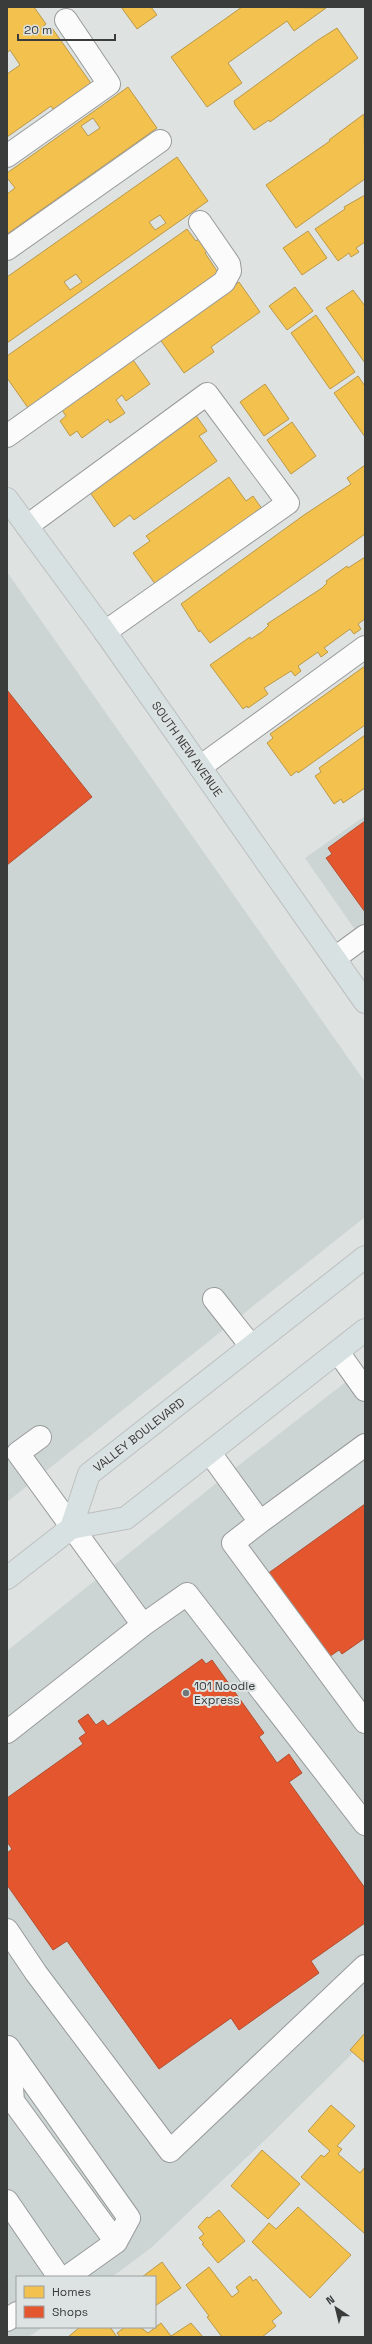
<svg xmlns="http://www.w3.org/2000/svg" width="372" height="2344" font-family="'Space Grotesk',sans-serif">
	<rect width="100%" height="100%" fill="#dee2e1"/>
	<path fill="#ccd5d4" d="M7,572L365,1082V1217L7,1502Z
		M365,816V944L305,858Z
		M365,1367V2041L265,2140L152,2247L112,2277H17V2327H43L29,2337H7V1651L234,1469Z"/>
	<path fill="#f2c14e" stroke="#bb9949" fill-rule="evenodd" d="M7,7H34L46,24L41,28L45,33L52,28L95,89L57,115L51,106L7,137V74L20,65L10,50L7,53Z
		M121,7H151L157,15L137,29Z
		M242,7L326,8L294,31L287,21L228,63L242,83L207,107L171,57Z
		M337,28L358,58L270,122L269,120L254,130L235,105L234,101L318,40Z
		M128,87L157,128L7,234V194L15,188L8,179L7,180V173ZM93,118L100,128L88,136L81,126Z
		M364,114L365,179L296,228L266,185L330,141L329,140Z
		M177,157L208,201L7,343V277ZM160,215L166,223L155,230L149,222ZM76,274L82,282L70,290L64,282Z
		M365,195V242L356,248L359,252L351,257L349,253L338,261L315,229L345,209L344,207Z
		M187,229L196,241L200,238L208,250L205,253L223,280L33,415L7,378V356Z
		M308,231L327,258L302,275L283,248Z
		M239,282L260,312L211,347L214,352L184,373L159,338Z
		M295,287L313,311L287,330L269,306Z
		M353,290L365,306V363L326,308Z
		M316,315L355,372L330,389L291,333Z
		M131,357L150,384L126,401L122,395L116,400L125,413L110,423L108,419L82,438L77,431L70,436L60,421L66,416L60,407Z
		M358,376L365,386V437L334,393Z
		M265,384L289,419L264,436L240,402Z
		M195,414L207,431L199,436L217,461L134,520L130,515L114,527L89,491Z
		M292,422L316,456L291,474L267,440Z
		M365,465V534L210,643L200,630L199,632L181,604L304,515L351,484L347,478Z
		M229,477L246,501L253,496L265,513L158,588L133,553L150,541L146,536Z
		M365,557V619L358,624L361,629L354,634L350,629L324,648L328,652L321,657L318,652L298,666L301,671L295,676L291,671L275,681L264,688L268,694L248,708L247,706L243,709L210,665L250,637L251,639L263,631L269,625L267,624L322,588L327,583L326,581L347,566L348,568Z
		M365,666V725L298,773L297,771L291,776L267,743L273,738L270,734Z
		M365,735V788L343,803L341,799L334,804L315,776L321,772L319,768Z
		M365,2033V2063L350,2050Z
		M331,2105L355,2126L337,2146L342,2149L338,2154L360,2173L365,2167V2234L301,2177L321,2155L324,2157L330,2151L308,2131Z
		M262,2150L300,2184L268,2219L231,2186Z
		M298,2207L351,2255L310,2298L252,2242L269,2223L276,2229Z
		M219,2210L245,2241L218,2263L202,2244L204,2243L199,2238L204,2234L198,2227L207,2217L209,2218Z
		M162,2262L181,2288L155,2306V2277H142Z
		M209,2267L232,2297L239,2292L236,2287L250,2276L253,2281L256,2279L282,2313L272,2321L276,2326L262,2337H222L207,2317L209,2316L186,2285Z
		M161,2323L171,2336L191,2323L203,2337H120L117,2333L125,2327H140L148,2333Z
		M80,2327H110L117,2337H68Z"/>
	<path fill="#e4572e" stroke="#b14f32" d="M7,690L92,797L7,865Z
		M365,821V912L326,858L332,854L328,848Z
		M365,1504V1638L342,1654L339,1650L326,1659L263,1577Z
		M202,1659L206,1664L212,1660L264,1733L259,1737L277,1763L289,1754L302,1773L289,1782L365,1888V1923L311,1961L319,1973L239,2030L231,2018L159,2069L67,1941L53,1950L7,1885V1853L12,1849L7,1842V1798L83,1744L79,1738L86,1733L78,1721L88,1714L96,1725L103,1720L108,1726Z"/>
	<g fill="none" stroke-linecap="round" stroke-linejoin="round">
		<g stroke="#989a9a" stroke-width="24">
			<path id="minor" d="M7,156L109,84L66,20
				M7,249L160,141
				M7,436L224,282L230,271L229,264L200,222
				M27,526L207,394L288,503L105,632
				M200,767L365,647
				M335,958L365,936
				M214,1299L251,1346
				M338,1352L365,1390
				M210,1453L260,1522L233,1543L365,1722
				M260,1522L365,1445
				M143,1625L187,1594L365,1824
				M7,1732L143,1625L18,1453L40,1437
				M7,1930L36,1973L170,2151L365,1966
				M8,2047L129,2218L116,2242
				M9,2048L13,2101L116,2242L67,2277
				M7,2201L59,2277
				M7,2320L17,2313"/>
		</g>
		<g stroke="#bdbfbf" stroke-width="24">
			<path id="major" d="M7,499L105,632L365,1002
				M71,1528L89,1474L365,1257
				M7,1578L71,1528L126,1518L365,1330"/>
		</g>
		<use href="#minor" stroke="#fafbfa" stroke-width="22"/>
		<use href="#major" stroke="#d8e1e1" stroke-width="22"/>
	</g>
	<circle fill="#737676" stroke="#dde3e2" stroke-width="1.5" cx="186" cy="1693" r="4"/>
	<g text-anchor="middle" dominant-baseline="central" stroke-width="4" stroke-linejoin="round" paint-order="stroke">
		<g font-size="12" fill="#3a3c3c" stroke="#dde3e2">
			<text transform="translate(187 749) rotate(55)">SOUTH NEW AVENUE</text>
			<text transform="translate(139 1435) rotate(-38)">VALLEY BOULEVARD</text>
		</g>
		<g font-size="12" fill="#3a3c3c" stroke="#dde3e2" text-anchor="start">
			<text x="194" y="1686">101 Noodle<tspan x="194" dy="14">Express</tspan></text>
		</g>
	</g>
	<rect width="372" height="2344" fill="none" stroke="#3a3c3c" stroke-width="16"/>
	<rect x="16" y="2276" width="140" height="52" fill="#dde3e2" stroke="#9ca0a0"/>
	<rect x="24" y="2286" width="20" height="12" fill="#f2c14e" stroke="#9ca0a0"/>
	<text x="52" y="2296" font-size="12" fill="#3a3c3c">Homes</text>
	<rect x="24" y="2306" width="20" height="12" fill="#e4572e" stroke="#9ca0a0"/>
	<text x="52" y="2316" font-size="12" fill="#3a3c3c">Shops</text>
	<g transform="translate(336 2308) rotate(325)" stroke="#dde3e2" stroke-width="3" paint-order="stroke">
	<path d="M0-3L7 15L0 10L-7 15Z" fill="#3a3c3c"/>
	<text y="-6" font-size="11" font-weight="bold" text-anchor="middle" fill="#3a3c3c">N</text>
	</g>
	<path d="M18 34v6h97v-6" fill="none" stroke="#3a3c3c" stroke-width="2"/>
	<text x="24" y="34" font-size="12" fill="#3a3c3c" stroke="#dde3e2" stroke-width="3" paint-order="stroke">20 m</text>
</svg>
